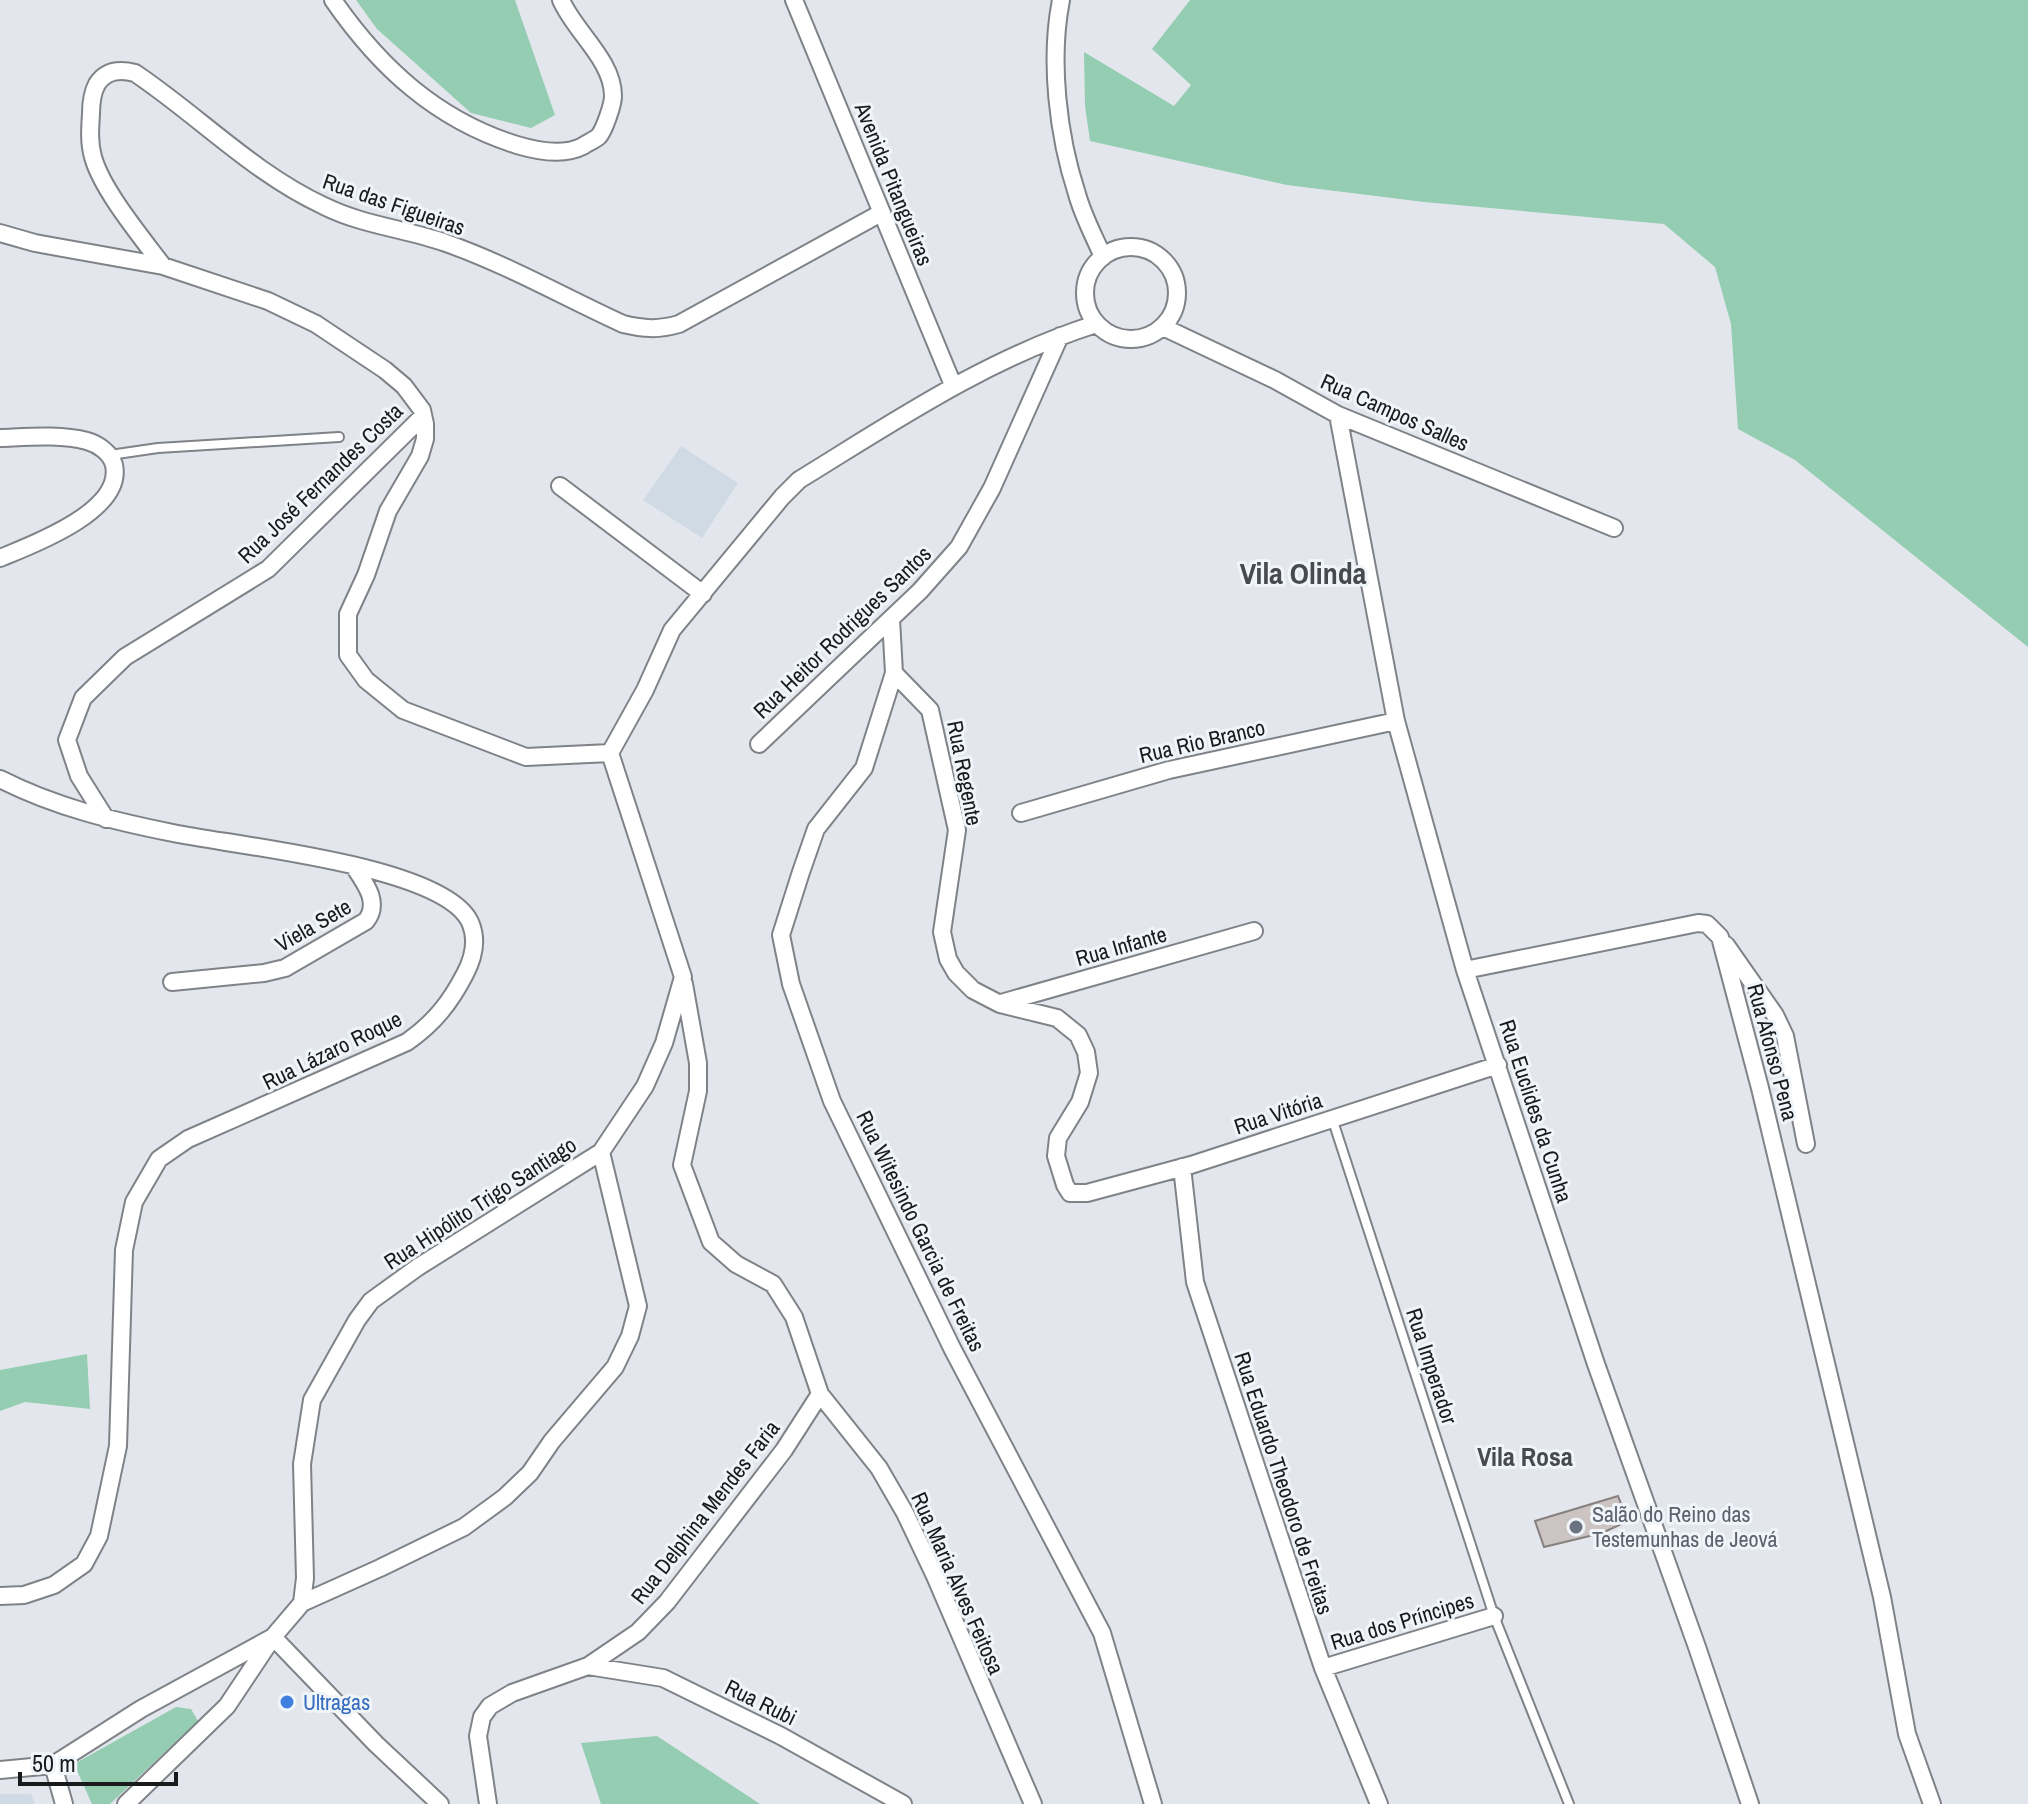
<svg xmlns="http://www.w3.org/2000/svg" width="2028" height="1804" font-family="'Archivo Narrow',sans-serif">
	<rect width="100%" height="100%" fill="#e3e7ed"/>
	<path fill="#d0dae5" d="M681,446L738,483L702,538L643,500Z
		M0,1794H31L35,1804H0Z"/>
	<path fill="#94cdb1" d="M356,0H515L555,115L531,128L471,113L377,29Z
		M1190,0H2028V647L1795,460L1738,429L1731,324L1715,267L1664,224L1424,202L1287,185L1090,141L1085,106L1084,52L1174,106L1191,85L1152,49Z
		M87,1354L90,1409L25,1402L0,1411V1370Z
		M176,1707L191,1709L198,1721L110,1804H92L74,1764Z
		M657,1736L760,1804H601L581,1743Z"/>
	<path fill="#ccc4c3" stroke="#87807e" stroke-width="2" d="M1618,1496L1628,1521L1602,1533L1544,1547L1535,1521Z"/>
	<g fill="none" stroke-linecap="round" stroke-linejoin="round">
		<g stroke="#7f8387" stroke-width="12">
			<path id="lane" d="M110,455L158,448L339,437
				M1332,1118L1494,1616L1569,1804"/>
		</g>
		<g stroke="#7f8387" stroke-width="20">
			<path id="street" d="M333,0C380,68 437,120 517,145C537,151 564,156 583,146C587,143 595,140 599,136C604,130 613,105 613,96C613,60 574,31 561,0
				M794,0L953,385
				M1061,0C1049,61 1058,136 1077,194C1083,216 1094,236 1103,257
				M0,233L35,243L163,266L268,301L316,324L385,370L404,386L422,410L425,424V439L420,456L388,511L366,575L348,614V655L366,680L403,710L526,757L610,753L683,977L664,1043L645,1086L601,1152L418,1267L371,1301L357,1320L312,1400L302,1464L305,1578L302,1603L273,1637L141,1709L53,1765L0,1770
				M1085 293a46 46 0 1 1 92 0a46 46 0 1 1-92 0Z
				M163,266C142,238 102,190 93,157C89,143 90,129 91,114C91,104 92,93 97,84C106,70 120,69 135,73C199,116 253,173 324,206C362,225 406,229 446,243C508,265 564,297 623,324C644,329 658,330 679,324L881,213
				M1163,327L1275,380L1338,415L1614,528
				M1338,415L1396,721L1465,970L1596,1364L1697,1647L1750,1804
				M0,438C28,437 60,434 87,441C98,444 111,453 114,465C124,511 32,545 0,558
				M560,486L703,594
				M891,619L894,673L930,710L957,830L942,932L948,959L956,973L973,990L1000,1004L1057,1018L1078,1035L1086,1052L1089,1073L1080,1102L1058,1138L1056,1156L1065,1185L1070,1193H1087L1191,1165L1498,1065
				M894,673L864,768L816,829L801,872L781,935L791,984L832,1101L952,1348L1102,1633L1153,1804
				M759,744L920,591L959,547L992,488L1060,336
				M610,753L645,690L672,630L782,497L799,480C895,421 988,358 1096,324
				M0,779C55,807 113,821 173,833C234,846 443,865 470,922C478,940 474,957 465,974C450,1003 434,1023 407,1042L188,1139L159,1159L134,1202L124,1250L118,1446L99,1536L84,1564L54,1585L24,1595L0,1596
				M1021,813L1169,770L1396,721
				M106,819L79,776L67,740L83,698L125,657L268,569L423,416
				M1726,945L1775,1015L1785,1036L1806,1144
				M1465,970L1698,923L1707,924L1720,937L1760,1088L1882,1597L1907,1734L1932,1804
				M172,982L264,973L285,968L366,921C381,902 364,882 353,865
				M684,984L698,1063V1091L682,1165L711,1242L736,1264L773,1284L794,1317L820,1394L879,1468L905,1513L935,1576L1033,1804
				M1001,1003L1254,931
				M1182,1167L1195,1282L1323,1668L1379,1804
				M302,1603L380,1568L464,1527L505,1497L530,1473L552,1441L615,1367L630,1336L638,1306L601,1152
				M588,1666L663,1678L781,1736L903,1804
				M1323,1668L1494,1616
				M53,1765L64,1804
				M126,1804L227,1706L273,1637L376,1744L440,1804
				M488,1804L478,1736L482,1717L490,1706L512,1693L588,1666L638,1632L667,1602L784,1450L820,1394"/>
		</g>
		<use href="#lane" stroke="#fff" stroke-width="8"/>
		<use href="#street" stroke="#fff" stroke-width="16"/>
	</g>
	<circle fill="#6b7280" stroke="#f0f5fa" stroke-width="3" cx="1576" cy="1527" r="8"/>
	<circle fill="#3f7fe0" stroke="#f0f5fa" stroke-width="3" cx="287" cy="1702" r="8"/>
	<g text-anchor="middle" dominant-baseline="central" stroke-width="6" stroke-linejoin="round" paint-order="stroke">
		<g font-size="22" fill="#191a1c" stroke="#f0f5fa">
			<text transform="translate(894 184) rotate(68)">Avenida Pitangueiras</text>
			<text transform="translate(394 204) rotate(19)">Rua das Figueiras</text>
			<text transform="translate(1395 412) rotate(24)">Rua Campos Salles</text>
			<text transform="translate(320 483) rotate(-44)">Rua José Fernandes Costa</text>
			<text transform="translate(842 632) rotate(-44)">Rua Heitor Rodrigues Santos</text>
			<text transform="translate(1202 741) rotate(-13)">Rua Rio Branco</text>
			<text transform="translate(965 773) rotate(79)">Rua Regente</text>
			<text transform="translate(313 925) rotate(-30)">Viela Sete</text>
			<text transform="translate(1121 946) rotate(-16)">Rua Infante</text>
			<text transform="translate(332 1050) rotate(-26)">Rua Lázaro Roque</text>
			<text transform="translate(1773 1052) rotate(75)">Rua Afonso Pena</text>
			<text transform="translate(1536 1111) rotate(72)">Rua Euclides da Cunha</text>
			<text transform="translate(1278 1113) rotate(-18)">Rua Vitória</text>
			<text transform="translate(480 1203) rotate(-33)">Rua Hipólito Trigo Santiago</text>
			<text transform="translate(921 1231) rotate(64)">Rua Witesindo Garcia de Freitas</text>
			<text transform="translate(1432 1366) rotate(72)">Rua Imperador</text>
			<text transform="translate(1284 1483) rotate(72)">Rua Eduardo Theodoro de Freitas</text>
			<text transform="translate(705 1512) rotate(-52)">Rua Delphina Mendes Faria</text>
			<text transform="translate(958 1583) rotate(66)">Rua Maria Alves Feitosa</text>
			<text transform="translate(1402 1621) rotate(-17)">Rua dos Príncipes</text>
			<text transform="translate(761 1702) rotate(26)">Rua Rubi</text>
		</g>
		<g font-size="22" fill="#5b616d" stroke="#f0f5fa" text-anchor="start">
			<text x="1592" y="1514">Salão do Reino das<tspan x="1592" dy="25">Testemunhas de Jeová</tspan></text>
		</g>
		<g font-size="22" fill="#366cbe" stroke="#f0f5fa" text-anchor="start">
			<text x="303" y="1702">Ultragas</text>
		</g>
		<g font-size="26" font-weight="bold" fill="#474b4f" stroke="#f0f5fa">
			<text x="1525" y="1456">Vila Rosa</text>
		</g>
		<g font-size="30" font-weight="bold" fill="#474b4f" stroke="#f0f5fa">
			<text x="1303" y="573">Vila Olinda</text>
		</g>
	</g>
	<path d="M20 1772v12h156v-12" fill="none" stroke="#191a1c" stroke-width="4"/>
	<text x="32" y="1772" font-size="24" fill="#191a1c" stroke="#f0f5fa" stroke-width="6" paint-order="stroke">50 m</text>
</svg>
